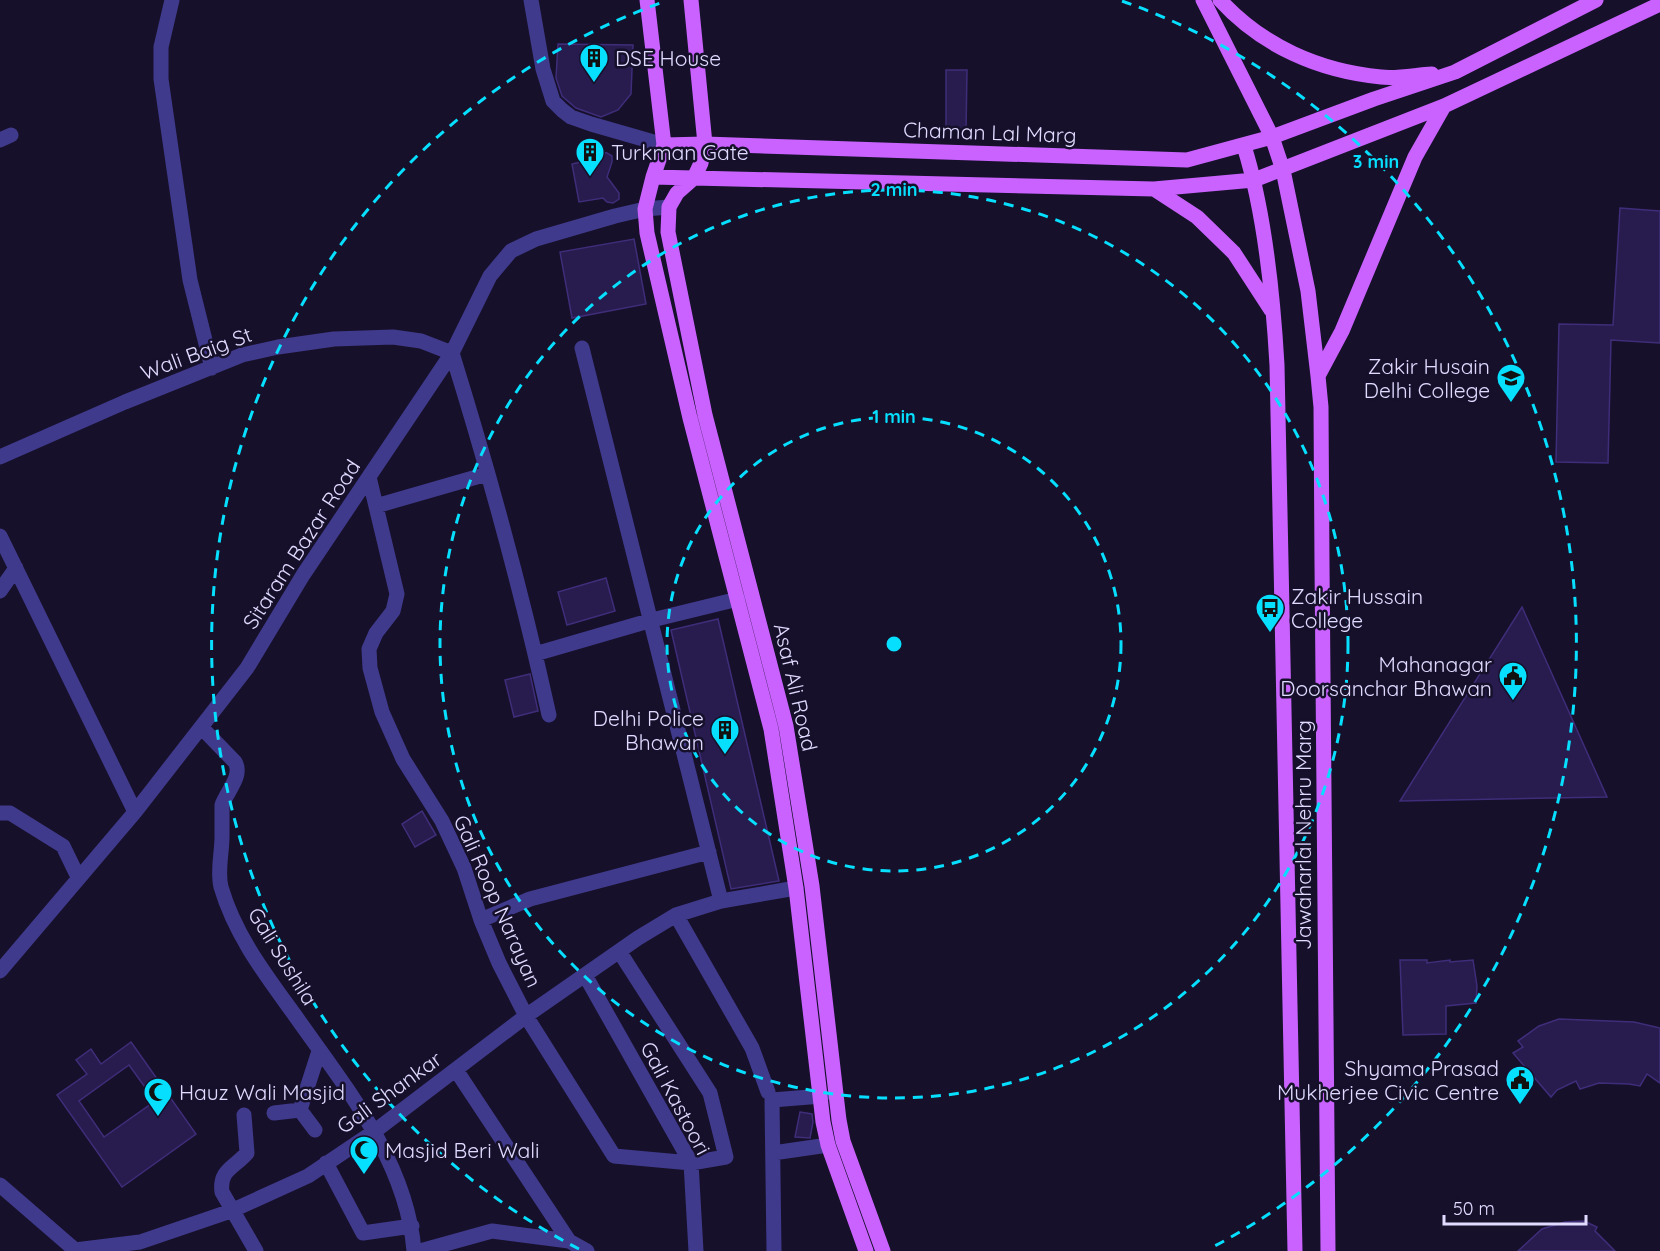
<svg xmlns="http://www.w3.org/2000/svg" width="1660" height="1251" font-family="Quicksand,sans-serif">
	<rect width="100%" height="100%" fill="#16102b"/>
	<path fill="#271c4d" stroke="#3f2d7a" stroke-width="1.5" fill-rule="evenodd" d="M558,44L633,45L631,94L618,110L601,117L576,108L562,96L556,78Z
		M946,70H967L966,131L946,130Z
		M601,152L607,153L612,156V162L607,177L619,193V199L613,203L607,202L603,198L579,202L572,164L593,159Z
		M1620,208L1660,211V343L1611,340L1608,463L1556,462L1559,324L1613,325Z
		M634,239L646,304L572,318L560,252Z
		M606,578L615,611L567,625L558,592Z
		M1522,607L1607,797L1400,801Z
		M718,619L779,881L731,889L671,630Z
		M530,674L538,711L514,717L505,680Z
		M422,811L436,835L415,847L402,824Z
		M1400,960H1427V963L1450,960V962L1473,960L1477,986L1476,1003L1446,1006V1034L1403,1035Z
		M1559,1019L1634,1022L1660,1028V1083L1647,1074L1640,1086L1629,1084L1599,1083L1580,1089L1576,1081L1557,1090L1551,1097L1513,1053L1523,1047L1518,1041L1539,1026Z
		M131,1042L196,1134L122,1187L57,1095L87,1074L76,1060L91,1049L101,1064ZM129,1065L155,1101L104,1137L79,1101Z
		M800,1112L812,1114L813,1122L810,1138L795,1137Z
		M1584,1221L1597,1227L1595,1231L1615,1251H1518L1542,1229L1565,1222Z"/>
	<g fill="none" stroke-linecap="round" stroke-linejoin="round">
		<path stroke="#403a8c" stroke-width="15" d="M172,0L161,47V79L190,280L212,368
			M531,0L543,69L553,101L562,110L571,117L591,124L664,145
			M0,140L11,135
			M582,348L721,901
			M0,457L125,402L242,355L278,347L334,339L393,337L421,341L452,353C489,472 522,593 549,715
			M369,477L397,594L393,611L376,633L369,649L370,668L382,712L403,759L442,821L464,868L481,920L499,963L526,1016L614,1156L691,1163L726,1157L710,1093L619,951
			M376,506L487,474
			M0,536L135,812
			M0,591L16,568
			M535,654L652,620L738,599
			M202,728L235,762C243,776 227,791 222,805C222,816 222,826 222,837C222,853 217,871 221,887C235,935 265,974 294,1014C344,1085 407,1161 414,1251
			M0,813H10L63,846L78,877
			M676,915L752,1048L768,1092
			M481,920L530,899L709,852
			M0,971L135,812L247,668L303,575L452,353L490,276L511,251L536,239L615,216L645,209L669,207
			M585,975L691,1163L696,1251
			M456,1070L569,1241
			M300,1110L315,1130
			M274,1113L300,1110L319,1051
			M244,1115L247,1153C234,1168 219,1170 222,1192L256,1251
			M773,1153L828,1145
			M326,1163L363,1233L412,1226
			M0,1185L75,1250L140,1242L231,1211L308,1176L375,1131L526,1016L638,938L676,915L721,901L796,888
			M420,1251L492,1231L569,1241L587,1251
			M774,1251L772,1100L822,1096"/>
		<path stroke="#c962ff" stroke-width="15" d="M647,0L664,145L653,177L645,209L647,233L690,418L771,729L796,888L823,1122L828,1145L866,1251
			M691,0L705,144L701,163L694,178L677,193L669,207L668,232L705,415L786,726L812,886L839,1120L843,1141L883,1251
			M1203,0L1272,137L1283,170L1308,291L1318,376L1321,407L1322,563L1328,1251
			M1220,0C1262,46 1319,71 1381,77C1397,79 1415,75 1432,74
			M664,145L705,144L1187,160L1272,137L1374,99L1455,72L1596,0
			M1244,146C1265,213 1273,295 1277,365L1295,1251
			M653,177L1154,189L1254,180L1444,106L1660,4
			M1154,189L1197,217L1234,253L1271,310
			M1318,376L1342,331L1415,157L1444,106"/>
	</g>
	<g fill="none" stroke="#07dfff" stroke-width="3" stroke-dasharray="10 8">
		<circle cx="894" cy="644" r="227"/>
		<circle cx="894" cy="644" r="454"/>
		<path d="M579 1249A682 682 0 0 1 666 1M1122 1A682 682 0 0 1 1209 1249"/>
	</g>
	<defs>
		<g id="building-pin" transform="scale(1.5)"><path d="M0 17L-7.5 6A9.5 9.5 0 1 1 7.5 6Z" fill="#07dfff" stroke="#16102b"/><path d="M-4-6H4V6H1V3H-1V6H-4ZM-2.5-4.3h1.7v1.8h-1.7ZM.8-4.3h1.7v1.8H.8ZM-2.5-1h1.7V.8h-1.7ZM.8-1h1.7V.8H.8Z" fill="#111"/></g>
		<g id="university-pin" transform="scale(1.5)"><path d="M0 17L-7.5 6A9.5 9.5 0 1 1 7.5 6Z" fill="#07dfff" stroke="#16102b"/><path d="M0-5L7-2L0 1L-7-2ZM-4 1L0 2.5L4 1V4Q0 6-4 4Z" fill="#111"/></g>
		<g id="bus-pin" transform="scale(1.5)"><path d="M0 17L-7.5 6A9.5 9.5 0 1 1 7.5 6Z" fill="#07dfff" stroke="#16102b"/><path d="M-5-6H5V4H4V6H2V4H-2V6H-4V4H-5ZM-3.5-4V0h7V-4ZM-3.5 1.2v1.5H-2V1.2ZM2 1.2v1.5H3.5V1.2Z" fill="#111"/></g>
		<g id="civic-pin" transform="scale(1.5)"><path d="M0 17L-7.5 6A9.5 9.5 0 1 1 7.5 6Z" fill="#07dfff" stroke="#16102b"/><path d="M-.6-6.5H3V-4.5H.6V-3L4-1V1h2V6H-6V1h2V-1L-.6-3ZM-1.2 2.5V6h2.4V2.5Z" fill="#111"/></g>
		<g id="mosque-pin" transform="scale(1.5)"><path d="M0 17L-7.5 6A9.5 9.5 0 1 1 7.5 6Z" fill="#07dfff" stroke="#16102b"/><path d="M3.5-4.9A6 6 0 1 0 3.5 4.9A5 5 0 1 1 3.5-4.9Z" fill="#111"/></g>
	</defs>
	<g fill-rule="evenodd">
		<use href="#building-pin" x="594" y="58"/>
		<use href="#building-pin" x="590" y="152"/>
		<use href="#university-pin" x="1511" y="378"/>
		<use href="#bus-pin" x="1270" y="608"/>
		<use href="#civic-pin" x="1513" y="676"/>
		<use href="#building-pin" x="725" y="730"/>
		<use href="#civic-pin" x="1520" y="1080"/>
		<use href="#mosque-pin" x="158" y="1092"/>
		<use href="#mosque-pin" x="364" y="1150"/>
	</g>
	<g text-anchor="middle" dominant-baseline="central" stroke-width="5" stroke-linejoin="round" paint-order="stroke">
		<g font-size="21" fill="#e0dbff" stroke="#16102b" text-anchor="start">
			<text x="615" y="58">DSE House</text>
			<text x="611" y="152">Turkman Gate</text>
			<text x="1490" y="366" text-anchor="end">Zakir Husain<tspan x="1490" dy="24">Delhi College</tspan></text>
			<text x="1291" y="596">Zakir Hussain<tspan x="1291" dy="24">College</tspan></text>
			<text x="1492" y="664" text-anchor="end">Mahanagar<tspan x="1492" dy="24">Doorsanchar Bhawan</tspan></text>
			<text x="704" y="718" text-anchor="end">Delhi Police<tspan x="704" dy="24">Bhawan</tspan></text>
			<text x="1499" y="1068" text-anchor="end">Shyama Prasad<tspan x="1499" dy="24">Mukherjee Civic Centre</tspan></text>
			<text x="179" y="1092">Hauz Wali Masjid</text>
			<text x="385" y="1150">Masjid Beri Wali</text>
		</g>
		<g font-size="21" fill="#e0dbff" stroke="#16102b">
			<text transform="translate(990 132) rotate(2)">Chaman Lal Marg</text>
			<text transform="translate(196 353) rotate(-20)">Wali Baig St</text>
			<text transform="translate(301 544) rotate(-57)">Sitaram Bazar Road</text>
			<text transform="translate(796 687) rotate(77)">Asaf Ali Road</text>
			<text transform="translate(1303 835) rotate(-90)">Jawaharlal Nehru Marg</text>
			<text transform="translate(498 901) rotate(66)">Gali Roop Narayan</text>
			<text transform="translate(283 956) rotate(58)">Gali Sushila</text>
			<text transform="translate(389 1092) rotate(-36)">Gali Shankar</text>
			<text transform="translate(676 1098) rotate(62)">Gali Kastoori</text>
		</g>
	</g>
	<circle cx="894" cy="644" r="9" fill="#07dfff" stroke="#16102b" stroke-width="3"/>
	<g font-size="18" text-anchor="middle" font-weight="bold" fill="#07dfff" stroke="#16102b" stroke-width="5" stroke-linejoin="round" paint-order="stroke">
		<text x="1376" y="168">3 min</text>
		<text x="894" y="196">2 min</text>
		<text x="894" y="423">1 min</text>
	</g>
	<path d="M1444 1215v9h142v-9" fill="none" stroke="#e0dbff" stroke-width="3"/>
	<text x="1453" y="1215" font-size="18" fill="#e0dbff" stroke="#16102b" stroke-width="4.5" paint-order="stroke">50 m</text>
</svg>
